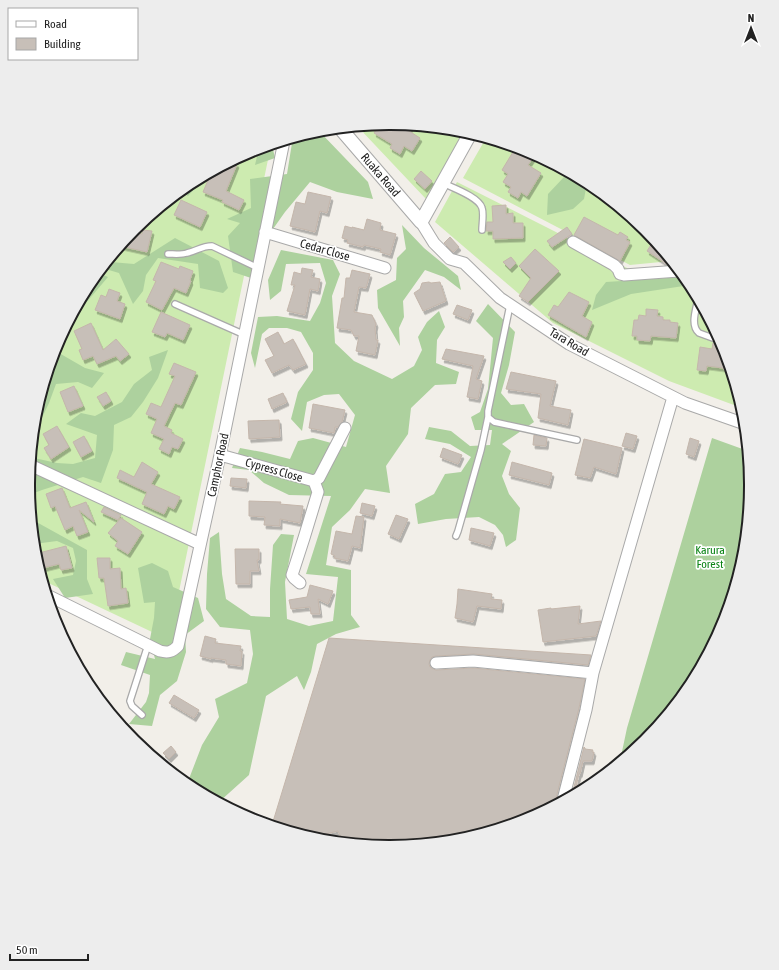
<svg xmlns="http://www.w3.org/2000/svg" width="779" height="970" font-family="'Asap Condensed',sans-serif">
	<defs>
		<filter id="shadow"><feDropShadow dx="2" dy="3.5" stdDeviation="0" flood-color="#0004"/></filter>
	</defs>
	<rect width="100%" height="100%" fill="#f2efe9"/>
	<path fill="#cdebb0" d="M390,124L460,130L465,132L426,199L358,127Z
		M486,138L528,151L591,185L645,230L671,261L630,265L463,178Z
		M271,145L169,640L42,580L35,555L28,485L35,414L56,346L89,284L134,229L189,184L251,151Z
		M457,182L629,269L675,265L690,284L724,347L742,408L669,381L553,323L435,222Z"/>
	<path fill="#add19e" d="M319,131L368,182L373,199L337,192L310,182L285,212L256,253L251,278L233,272L228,236L240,223L227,219L251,208L250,179L287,174L292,143L294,138Z
		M272,145L275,158L255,165L259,148Z
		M567,172L587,183L584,199L573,209L547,215L548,194L564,177Z
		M195,181L196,187L188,196L181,191L189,184Z
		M402,225L424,248L458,276L461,290L444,277L425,270L403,301L404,317L399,328L400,346L378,308L377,290L396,280L397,258L406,249Z
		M175,238L219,261L228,288L223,293L200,288L198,264L158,258L146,275L143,291L133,304L119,273L102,268L109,259L111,262L134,264Z
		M281,250L333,260L340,274L332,296L335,343L354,361L392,379L414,366L422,350L418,337L427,322L439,311L445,327L437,340L436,363L459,372L456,384L435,385L411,408L408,434L386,466L390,493L365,489L350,510L332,527L326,565L351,570V615L360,627L336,634L317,644L311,672L304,690L297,676L266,696L249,775L219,802L187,784L202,745L219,717L215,699L247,683L253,654L250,630L220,627L206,609L207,574L210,538L219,532L222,574L226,599L251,616L270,617V589L273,545L281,534L294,535L285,582L287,619L309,626L333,621L338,577L306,574L331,496L289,495L264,483L249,470L232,468L240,448L262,452L290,459L298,441L313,438L346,447L355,415L339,394L324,395L307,402L302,431L291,419L298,392L313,370V353L301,332L287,328H269L262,334L255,368L251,353L258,317L277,316L310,321L320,303L326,283L320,263L286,264L281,291L270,300L268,280Z
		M98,273L108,277L68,324L89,284Z
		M684,277L690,285L631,294L592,310L596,295L606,282Z
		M488,304L515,332L509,365L501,393L511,405L524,404L534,422L502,444L511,451L502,476L509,494L520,508L516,540L506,547L503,535L495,525L479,517L446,519L418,524L415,504L434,494L445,474L461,472L471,457L450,444L425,439L429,427L451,431L470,446L490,445L492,430H475L471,417L480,412L488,389L493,338L476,321Z
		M168,350L158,378L143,402L131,417L114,425L113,450L101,483L83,477L42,490L29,495C28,481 29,472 34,458L57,463L73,464L95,458L97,435L66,424L81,413L95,416L122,402L134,384L152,370L149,357Z
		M59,353L85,368L104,373L92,388L78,382L56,384L49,403L39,424L34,421L35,414L49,368Z
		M712,438L748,451L751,485L744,556L723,624L690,686L645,741L620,761L627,728Z
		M31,519L87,550V579L93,594L65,598L53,579L73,575L76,561L73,548L57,541L34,544Z
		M152,563L168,571L173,587L198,598L204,621L185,635L186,652L177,681L160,695L152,726L129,724L146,702L149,693L150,675L121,665L126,652L155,659L150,639L154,618L155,602L144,603L138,568Z"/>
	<path fill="#c7bfb8" stroke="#c4b6ab" filter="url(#shadow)" d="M390,124L412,126L409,131L420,138L412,151L404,146L400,154L390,148L392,144L374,133L379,125Z
		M516,147L528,151L535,155L528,165L541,173L527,196L521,192L518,198L508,192L511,187L503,182L508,174L502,170Z
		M231,162L237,164L226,191L244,200L239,210L222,202L223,200L203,192L211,173Z
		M421,171L432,181L425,189L414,179Z
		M308,192L331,197L327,213L320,211L315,232L290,226L296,202L305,204Z
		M181,200L207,212L200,227L174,215Z
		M506,205V214L513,213V223H523V238L493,239V231H486L487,222H493L492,206Z
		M584,217L618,235L620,232L628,237L626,240L630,242L620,261L574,235Z
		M367,219L381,223L380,230L396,234L390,255L380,252L381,249L364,245L363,247L347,243L348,240L342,238L345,226L352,228V227L364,230Z
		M567,227L572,234L552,247L547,241Z
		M143,230L152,231L147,252L120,246L132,232L142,234Z
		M450,237L459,247L453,252L444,243Z
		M654,240L663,251L674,264L668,265L647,251Z
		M535,249L559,271L528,302L519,296L531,278L519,266Z
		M511,257L516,263L510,269L503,262Z
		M161,262L179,269L180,266L193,271L190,280L191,281L186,293L174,288L162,310L146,302L156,281L153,280Z
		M302,268L313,270L311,277L320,279L318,291L310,289L305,315L287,311L295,285H291L294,272L301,274Z
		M352,270L370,274L366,288L359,287L354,312L372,315L376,324L375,328L376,340H378L375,355L356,351L359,336H354L351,330L337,328L342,298H344L346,278H350Z
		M429,282L431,283L440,282L446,301L423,311L414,293L420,289L422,283Z
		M109,289L120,293L117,301L125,304L120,319L95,310L101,295L106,297Z
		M569,292L589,302L582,316L592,322L586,337L548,315L554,305L558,307Z
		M457,305L472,310L468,320L453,314Z
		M646,309L658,310L657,316L663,317V320H670V322L678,323L676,338L651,336L650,341L637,340V336H632L634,320H638L639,315L646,316Z
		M161,312L190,325L183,340L167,333L165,337L152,332Z
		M91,323L103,350L116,339L129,354L120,361L116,356L97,364L93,356L83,360L79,350L82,349L74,331Z
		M278,332L284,344L293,339L306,364L293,370L289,365L272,373L265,360L274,356L265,339Z
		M713,343L720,345H723L724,347L734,382L723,368L707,366L706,371L697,370L700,347L712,349Z
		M446,349L484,356L476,379L482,381L478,399L467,397L473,366L442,359Z
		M174,363L196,372L181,405L175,403L164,426L172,430L171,433L183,439L178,449L172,447L169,454L159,449L164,439L151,433L157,419L146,414L151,403L161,407L175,376L169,374Z
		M511,372L556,381L550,406L571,410L568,425L538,418L541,394L506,389Z
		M74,386L83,406L68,412L60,392Z
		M106,392L111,401L103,406L97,397Z
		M283,393L287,402L272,409L268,399Z
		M313,404L345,410L342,422L338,427H335L334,433L309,428Z
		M279,420L280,437L249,439L248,421Z
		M57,426L69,447L51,459L44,448L49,445L43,434Z
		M626,433L637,436L633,449L622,446Z
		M534,435L547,438L546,446L533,445Z
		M84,436L92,451L81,457L73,442Z
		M690,438L699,441L694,457L686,454Z
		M584,439L622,448L616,474L594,467L590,478L575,475Z
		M443,448L462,455L458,464L440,457Z
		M142,462L158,472L151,484L180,497L174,509L168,506L164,514L142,504L147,492L117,478L120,470L134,477Z
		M512,462L552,473L549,485L509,475Z
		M231,478L247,479L246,488L230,486Z
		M62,488L70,508L86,502L94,522L79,510L88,532L77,536L73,526L65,530L55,506L51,508L46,494Z
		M249,501L281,502L280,504L303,506L300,523L280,519V526L264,525L265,517L249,516Z
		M362,503L375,506L372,516L360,513Z
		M104,507L121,515L118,520L101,512Z
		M396,515L408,519L399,539L388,534Z
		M356,516L364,517L360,548L352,546L348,561L334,558L335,556L331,554L336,531L352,534Z
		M121,518L142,532L128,554L115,546L118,541L108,533Z
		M471,528L494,533L490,546L469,540Z
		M66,546L72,568L61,570L59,564L39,569L35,554Z
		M235,549H259V560H257L259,571H250V584H236Z
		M97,558H110V569L120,568L121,589L126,588L128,603L108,606L104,578H99Z
		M310,585L333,591L328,604L318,599L320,614H311L310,607L291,609L289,600L307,597Z
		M458,589L492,594L491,599L502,600L501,609L477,606L473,622L455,618L457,604Z
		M580,606L578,624L601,621L596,636L543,642L538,610L551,608V609Z
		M205,636L216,639L215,643L241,646L240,651H242L241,666L226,664V660L211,658V659L200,656Z
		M329,638L591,655L588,665L474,654L436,656L432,657L430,660L429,664L430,667L433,669L436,670L473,668L585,679L579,708L556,798L557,803L528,819L460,840L389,846L343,842L338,831L314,837H310L272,825Z
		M174,695L199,710L194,718L169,703Z
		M171,746L176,752L169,759L163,753Z
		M584,747L585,748V749L593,750L592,752H594L592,761H583L580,774H579L575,791H573Z"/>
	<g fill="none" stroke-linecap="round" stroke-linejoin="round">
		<g stroke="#a9a9a9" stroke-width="8">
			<path id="service" d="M443,183C453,188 479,197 482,208C484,214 482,224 482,230
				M168,254C174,254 181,255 187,253C197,251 201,246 212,246L258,268
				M698,299C696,310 690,325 699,333L721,341
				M175,304L245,335
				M510,305L488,411V417L494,422L577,440
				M456,536L458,531L481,450L488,417
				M142,715L132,706L130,701L148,645"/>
		</g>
		<g stroke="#a9a9a9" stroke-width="13">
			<path id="minor" d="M421,222L434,243L450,259L464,263L500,298L569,344L685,403L745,424
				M265,232L385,268
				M573,242L614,265L618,269L620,274L624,275L679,271
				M220,455L314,481L319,478L345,428
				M30,465L200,544
				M300,583L294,578L292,575L304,538L318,492L314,481
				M47,595L160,651C168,653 172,652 178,646L220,455L284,141
				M436,663L473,661L593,673
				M563,800L586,710L593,673L673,397"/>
		</g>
		<g stroke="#a9a9a9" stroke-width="15">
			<g id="tertiary">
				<path id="s1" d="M340,128L421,222L470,134"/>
			</g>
		</g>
		<use href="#service" stroke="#fff" stroke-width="5.5"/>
		<use href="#minor" stroke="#fff" stroke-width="11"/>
		<use href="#tertiary" stroke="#fff" stroke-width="13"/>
	</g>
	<g text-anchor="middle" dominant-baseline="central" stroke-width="3.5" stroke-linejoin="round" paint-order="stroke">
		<g font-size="12" fill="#222" stroke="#fff">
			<text stroke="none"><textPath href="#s1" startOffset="62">Ruaka Road</textPath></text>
			<text transform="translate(325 250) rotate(16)">Cedar Close</text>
			<text transform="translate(569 342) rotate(31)">Tara Road</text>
			<text transform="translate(218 465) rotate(-78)">Camphor Road</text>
			<text transform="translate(274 470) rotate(16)">Cypress Close</text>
		</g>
		<g font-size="12" fill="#0c8416" stroke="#fff">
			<text x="710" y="550">Karura<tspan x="710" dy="14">Forest</tspan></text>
		</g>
	</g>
	<path d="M0 0H779V970H0ZM389 130H390A354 354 0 0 1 744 484V486A354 354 0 0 1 390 840H389A354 354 0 0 1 35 486V484A354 354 0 0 1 389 130Z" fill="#ededed" fill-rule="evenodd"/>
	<path fill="none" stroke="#222" stroke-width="2" d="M389 130H390A354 354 0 0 1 744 484V486A354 354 0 0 1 390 840H389A354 354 0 0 1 35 486V484A354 354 0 0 1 389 130Z"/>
	<rect x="8" y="8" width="130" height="52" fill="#ffffff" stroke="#a7a7a7"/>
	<rect x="16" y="21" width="20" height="6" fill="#ffffff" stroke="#a7a7a7"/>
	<text x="44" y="28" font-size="12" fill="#222222">Road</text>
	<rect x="16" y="38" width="20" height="12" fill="#c7bfb8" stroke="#a7a7a7"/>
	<text x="44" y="48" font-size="12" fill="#222222">Building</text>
	<g transform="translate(751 28)" stroke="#ffffff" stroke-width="3" paint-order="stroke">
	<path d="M0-3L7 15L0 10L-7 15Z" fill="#222222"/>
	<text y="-6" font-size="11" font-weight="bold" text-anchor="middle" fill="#222222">N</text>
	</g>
	<path d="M10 954v6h78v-6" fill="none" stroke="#222222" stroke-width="2"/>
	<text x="16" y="954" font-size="12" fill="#222222" stroke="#ffffff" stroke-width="3" paint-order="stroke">50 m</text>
</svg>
